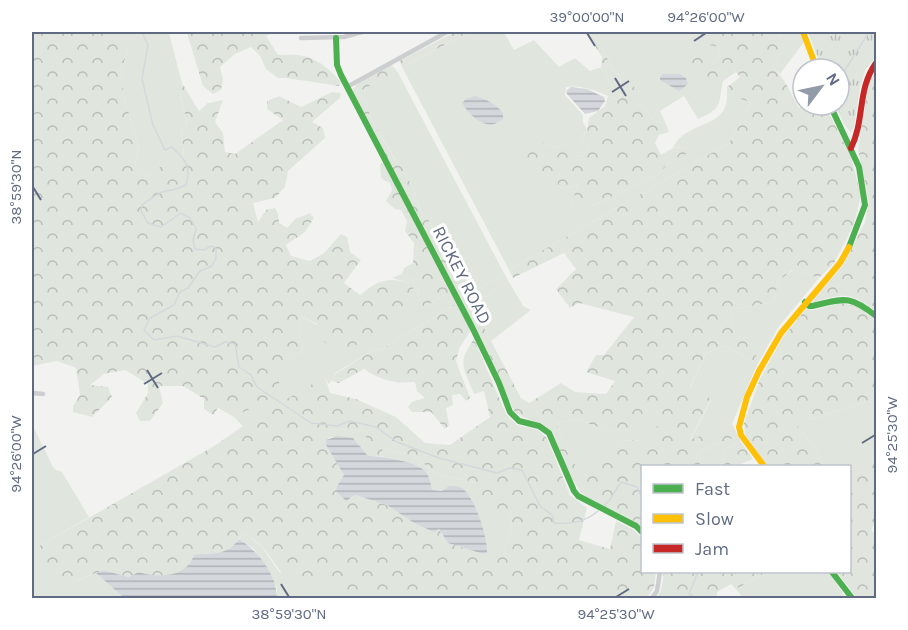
<svg xmlns="http://www.w3.org/2000/svg" width="908" height="630" font-family="Karla,sans-serif">
	<defs>
		<pattern id="forest-crowns" width="20" height="18" patternUnits="userSpaceOnUse" patternTransform="scale(1.5)"><rect width="20" height="18" fill="#e0e6de"/><path d="M2 6a3 3 0 1 1 6 0M12 15a3 3 0 1 1 6 0" fill="none" stroke="#b9beb9"/></pattern>
		<pattern id="park-tufts" width="24" height="20" patternUnits="userSpaceOnUse" patternTransform="scale(1.5)"><rect width="24" height="20" fill="#e0e6de"/><path d="M3 7l-1-3M5 7V3M7 7l1-3M15 17l-1-3M17 17v-4M19 17l1-3" fill="none" stroke="#b9beb9"/></pattern>
		<pattern id="water-rules" width="6" height="5" patternUnits="userSpaceOnUse" patternTransform="scale(1.5)"><rect width="6" height="5" fill="#d4d8dc"/><path d="M0 2.5h6" fill="none" stroke="#afb3b8"/></pattern>
	</defs>
	<rect width="100%" height="100%" fill="#f2f3f0"/>
	<path fill="#e0e6de" d="M119,32H175L169,33L182,83L180,94L187,125L181,130L184,156L145,175L135,165L139,147L125,101L121,73L128,47Z
		M470,32H504L514,50L534,40L559,67L575,58L590,71L601,67L614,89L621,95L619,100C601,94 586,84 566,87L565,95L583,115V122L587,129L581,139L589,149L582,157L575,156L571,142L555,148L545,143L532,148L560,172L557,185L564,189L578,184L570,208V219H576L588,208L657,175L669,163L687,153L685,147L673,148C683,124 718,127 725,107C727,103 727,97 727,93L751,103L729,143L509,270L402,67Z
		M593,32H697L696,43L720,47L718,61L693,58L733,68L736,72L723,81C718,106 723,108 698,119L684,96L660,111L666,124L654,121L645,109L633,102L624,89Z
		M777,32H800L804,42L780,74L773,66L784,49L780,35Z
		M397,71L504,273L461,300L447,273L452,269L428,219L420,209L413,187L404,173L402,160L396,161L371,118L365,99L358,92Z
		M793,270L819,278L779,326L757,365L732,424L690,441L711,400L690,388L706,353L726,346L753,362L758,350L735,334L730,310L774,302L778,282Z
		M402,274C427,285 412,293 424,307L451,291L457,303L382,349L372,351L335,373L332,381L328,384L326,378L314,404L299,393L243,426L234,417L278,394L279,367L287,359L303,351L299,335L301,316L317,325L410,283L392,278Z
		M509,282L523,306L531,310L491,341L477,314L470,317L466,309Z
		M876,398V437L875,439L876,442V456L855,477L850,478V466H822L817,451L796,424Z
		M646,410L659,424L644,441L622,440L582,481L556,423L575,419L612,432Z
		M32,424L54,469L62,472L89,517L36,548L66,585L96,573L124,598H32Z
		M330,429L368,431L362,449L353,438L331,437L326,440Z
		M738,436L741,442L722,450L724,462L713,466H701L698,452Z
		M383,448L414,456L438,475L475,482L508,510L512,526L504,549H487L479,519L470,496L432,490C423,461 407,462 380,456Z
		M245,533L262,547L280,573L319,560L341,598H277V588L254,549L239,539Z
		M767,572H829L844,595L839,598H743L736,589Z"/>
	<path fill="url(#forest-crowns)" fill-rule="evenodd" d="M32,32H120L128,47L121,73L125,101L139,147L135,165L145,175L184,155L181,130L187,124L180,93L182,83L199,111L208,103L223,100L215,122L223,133L225,152L235,154L283,120L267,109V101L279,96L301,107L332,92L341,93L340,98L312,122L323,128L325,138L288,171L285,187L275,198L253,203L258,222L266,210L275,208L278,214L279,223L287,228L295,219L310,213L314,218L305,232L286,245L291,256L310,261L324,253L341,234L347,237L350,252L361,260L344,283L360,295C379,280 386,277 410,283L415,292L414,308L350,349L337,350L318,338L317,324L301,316L299,335L303,351L287,359L286,368L279,367V394L234,417L218,408L213,415L204,409V399L183,386H159L163,403L150,421H140L136,413L148,393V384L125,370L104,374L90,385L108,387L112,397L92,417L73,412V406L80,395L76,368L57,361L32,366Z
		M177,32H276L266,36L278,55C307,52 322,60 341,82L339,86L286,78H278L266,69L260,56L251,47L235,54L220,67L223,79L221,90L213,94L203,86L187,33Z
		M455,32H470L402,67L399,61Z
		M586,32H593L624,89L632,85L638,91L633,102L645,109L654,121L666,124L669,132L659,135L655,143L661,155L673,148L685,147L688,153L669,163L657,175L588,208L576,219H570V208L578,184L564,189L557,185L560,172L546,174L535,167L527,157L531,148L545,143L555,148L571,142L577,149L575,156L582,157L589,149L581,139L587,130L589,118L605,106L608,96L619,100L621,95L614,89L601,67L602,57Z
		M697,32H777L780,35L784,49L773,66L785,82L799,108L805,105H825L851,157L861,195L854,224L834,263L819,278L792,270L778,282L774,302L730,310L735,334L759,350L753,362L726,346L706,353L690,387L711,399L690,440L732,424L738,436L698,452L701,466H642V527C627,514 606,510 589,499C571,487 561,451 552,431C540,421 526,421 514,411L470,317L477,314L521,398L529,403L561,383L575,392L606,394L615,381L586,372L596,355H604L634,317L579,303L570,308L556,289L576,269L564,253L513,278L509,270L729,143L751,103L727,93V87L740,77L733,68L717,82L696,83L695,75L685,60L693,57L718,61L720,47L696,43ZM646,410L659,424L644,441L622,440L582,480L556,423L575,419L612,432H625Z
		M391,64L397,71L358,92L365,99L371,118L395,160H402L405,166L404,173L413,187L420,209L428,219L452,270L447,273L352,91L357,84Z
		M876,69V311C849,292 846,293 814,302L813,299L842,267L865,222L869,202L858,150L869,82Z
		M383,162L451,291L424,307C412,293 427,285 402,274L404,268L413,263L414,243L405,231L407,221L401,210L395,209L386,201L392,190L390,183L381,178L380,164Z
		M504,273L509,282L466,309L461,300Z
		M457,303L471,330L459,349L456,361L470,398L466,401L460,394L452,395L453,405L446,408L449,425L445,429L431,412H412L408,407L412,402L425,398L417,391L415,382C395,384 380,380 364,369L339,383L332,381L335,374L372,351L382,349Z
		M841,303L856,306L876,320V398L796,424L817,451L822,466H767L745,434L744,423L760,379L783,337L806,309L814,310Z
		M474,339L506,414L517,425L538,430L547,438L570,495L587,508L579,540L610,549L616,521L634,530L642,538V572H656L654,587L647,598H341L319,561L314,590C284,585 281,570 264,549C259,543 251,538 245,533C228,549 230,554 205,553C198,558 193,564 186,569C174,579 153,576 139,572L128,577L103,570L66,585L47,576L36,548L214,446L259,415L299,392L313,403L309,386L325,377L330,393L356,399L396,417L425,443L450,445L490,417L484,391L474,394C464,368 456,364 474,339ZM330,429L368,431L362,449L368,456H380L383,448L414,456L438,475L475,482L484,512L508,510L512,526L504,549H487V553L483,554L448,543L439,529L434,531L414,523L387,505L355,495L351,499L337,486L344,475L326,445Z
		M741,442L753,459L736,466H713L724,462L722,450Z
		M876,456V520L871,530L876,534V598H857L837,572H850V478L855,477Z
		M664,572H720L721,574L726,572H767L736,589L731,584L717,592V598H656L661,591Z"/>
	<path fill="url(#park-tufts)" d="M808,32H876V58L866,68L860,87L854,127L851,132L845,126L835,105H839V69H822Z"/>
	<path fill="url(#water-rules)" d="M663,74H680L686,78L688,84L679,91L660,80V77Z
		M571,87L587,89L604,97L605,101L598,111L585,114L567,94L566,91Z
		M475,96C486,99 496,104 503,113V119C500,121 497,123 494,124C481,127 468,113 462,103L466,99Z
		M337,436L353,438L368,456C382,456 416,461 426,472C429,476 431,485 432,490L442,491L449,486C454,486 459,486 463,489C475,497 488,539 487,553L483,554L448,543L439,529L434,532L414,523L387,505L355,495L346,501L336,491L337,486L344,475L326,445V440Z
		M239,539C258,551 277,575 277,598H124L96,573L103,570L128,577L139,572C159,578 186,578 194,555C215,551 224,558 239,539Z"/>
	<g fill="none" stroke-linecap="round" stroke-linejoin="round">
		<path stroke="#d4d8dc" stroke-width="1.5" d="M142,32L148,45L142,79L153,125L165,150L172,147C186,161 192,166 186,185C178,189 173,190 165,191C157,193 149,200 142,205L141,211L148,223L161,227L181,213L190,218L196,229L193,240L195,249L204,250L211,246L216,248V258L212,266L200,271L188,288L180,292L174,305L150,318L144,330L154,340L177,336L215,347L225,342L235,344L239,367L251,375L257,387L311,423L337,426L350,421L376,427L397,442L439,458L497,473L510,468L522,470L540,506L552,515L554,523C571,524 584,523 598,511
			M839,112L845,70L869,32
			M604,506L609,501L621,482L637,487L642,499
			M696,598L689,594L698,572"/>
		<path stroke="#cdcecf" stroke-width="4.5" d="M301,38L344,37L362,32
			M347,87L447,32
			M32,393L43,394
			M652,598L657,591L660,572"/>
		<path stroke="#4caf50" stroke-width="6" d="M336,38L337,65L341,75L472,327L499,383L510,412L519,421L539,426L549,433L574,491L578,496L636,526L642,532
			M830,105L859,167L865,205L849,247
			M805,302L809,306H812C844,299 848,294 876,316
			M832,572L852,598"/>
		<path stroke="#ffc107" stroke-width="6" d="M803,32L817,69
			M764,466L741,435L739,427L747,397L759,371L781,333L840,263L849,247"/>
		<path stroke="#c62828" stroke-width="6" d="M851,148C865,120 857,89 876,63"/>
	</g>
	<path fill="none" stroke="#606a82" stroke-width="2" d="M587,33L595,46M694,41L706,33M615,78L626,96M612,92L629,81M33,187L41,200M147,370L158,388M144,384L162,373M862,443L875,435M33,454L46,446M281,584L289,597M616,597L629,589"/>
	<g text-anchor="middle" dominant-baseline="central" stroke-width="6" stroke-linejoin="round" paint-order="stroke">
		<g font-size="18" fill="#606a82" stroke="#fff">
			<text transform="translate(462 275) rotate(63)">RICKEY ROAD</text>
		</g>
	</g>
	<rect width="908" height="630" fill="none" stroke="#ffffff" stroke-width="66"/>
	<rect x="641" y="465" width="210" height="108" fill="#ffffff" stroke="#bfc3cd" stroke-width="1.5"/>
	<rect x="653" y="484" width="30" height="9" fill="#4caf50" stroke="#bfc3cd" stroke-width="1.5"/>
	<text x="695" y="495" font-size="18" fill="#606a82">Fast</text>
	<rect x="653" y="514" width="30" height="9" fill="#ffc107" stroke="#bfc3cd" stroke-width="1.5"/>
	<text x="695" y="525" font-size="18" fill="#606a82">Slow</text>
	<rect x="653" y="544" width="30" height="9" fill="#c62828" stroke="#bfc3cd" stroke-width="1.5"/>
	<text x="695" y="555" font-size="18" fill="#606a82">Jam</text>
	<g transform="translate(821 87) rotate(58)"><circle r="28" fill="#ffffff" stroke="#bfc3cd" stroke-width="1.5"/>
	<path d="M0-4.5L10 22L0 15L-10 22Z" fill="#939aa8"/>
	<text y="-9" font-size="16" font-weight="bold" text-anchor="middle" fill="#606a82">N</text>
	</g>
	<rect x="33" y="33" width="842" height="564" fill="none" stroke="#606a82" stroke-width="2"/>
	<g font-size="15" text-anchor="middle" fill="#606a82">
		<text x="587" y="22">39°00'00"N</text>
		<text x="706" y="22">94°26'00"W</text>
		<text transform="translate(16 187) rotate(-90)" y="5">38°59'30"N</text>
		<text transform="translate(892 435) rotate(-90)" y="5">94°25'30"W</text>
		<text transform="translate(16 454) rotate(-90)" y="5">94°26'00"W</text>
		<text x="289" y="619">38°59'30"N</text>
		<text x="616" y="619">94°25'30"W</text>
	</g>
</svg>
